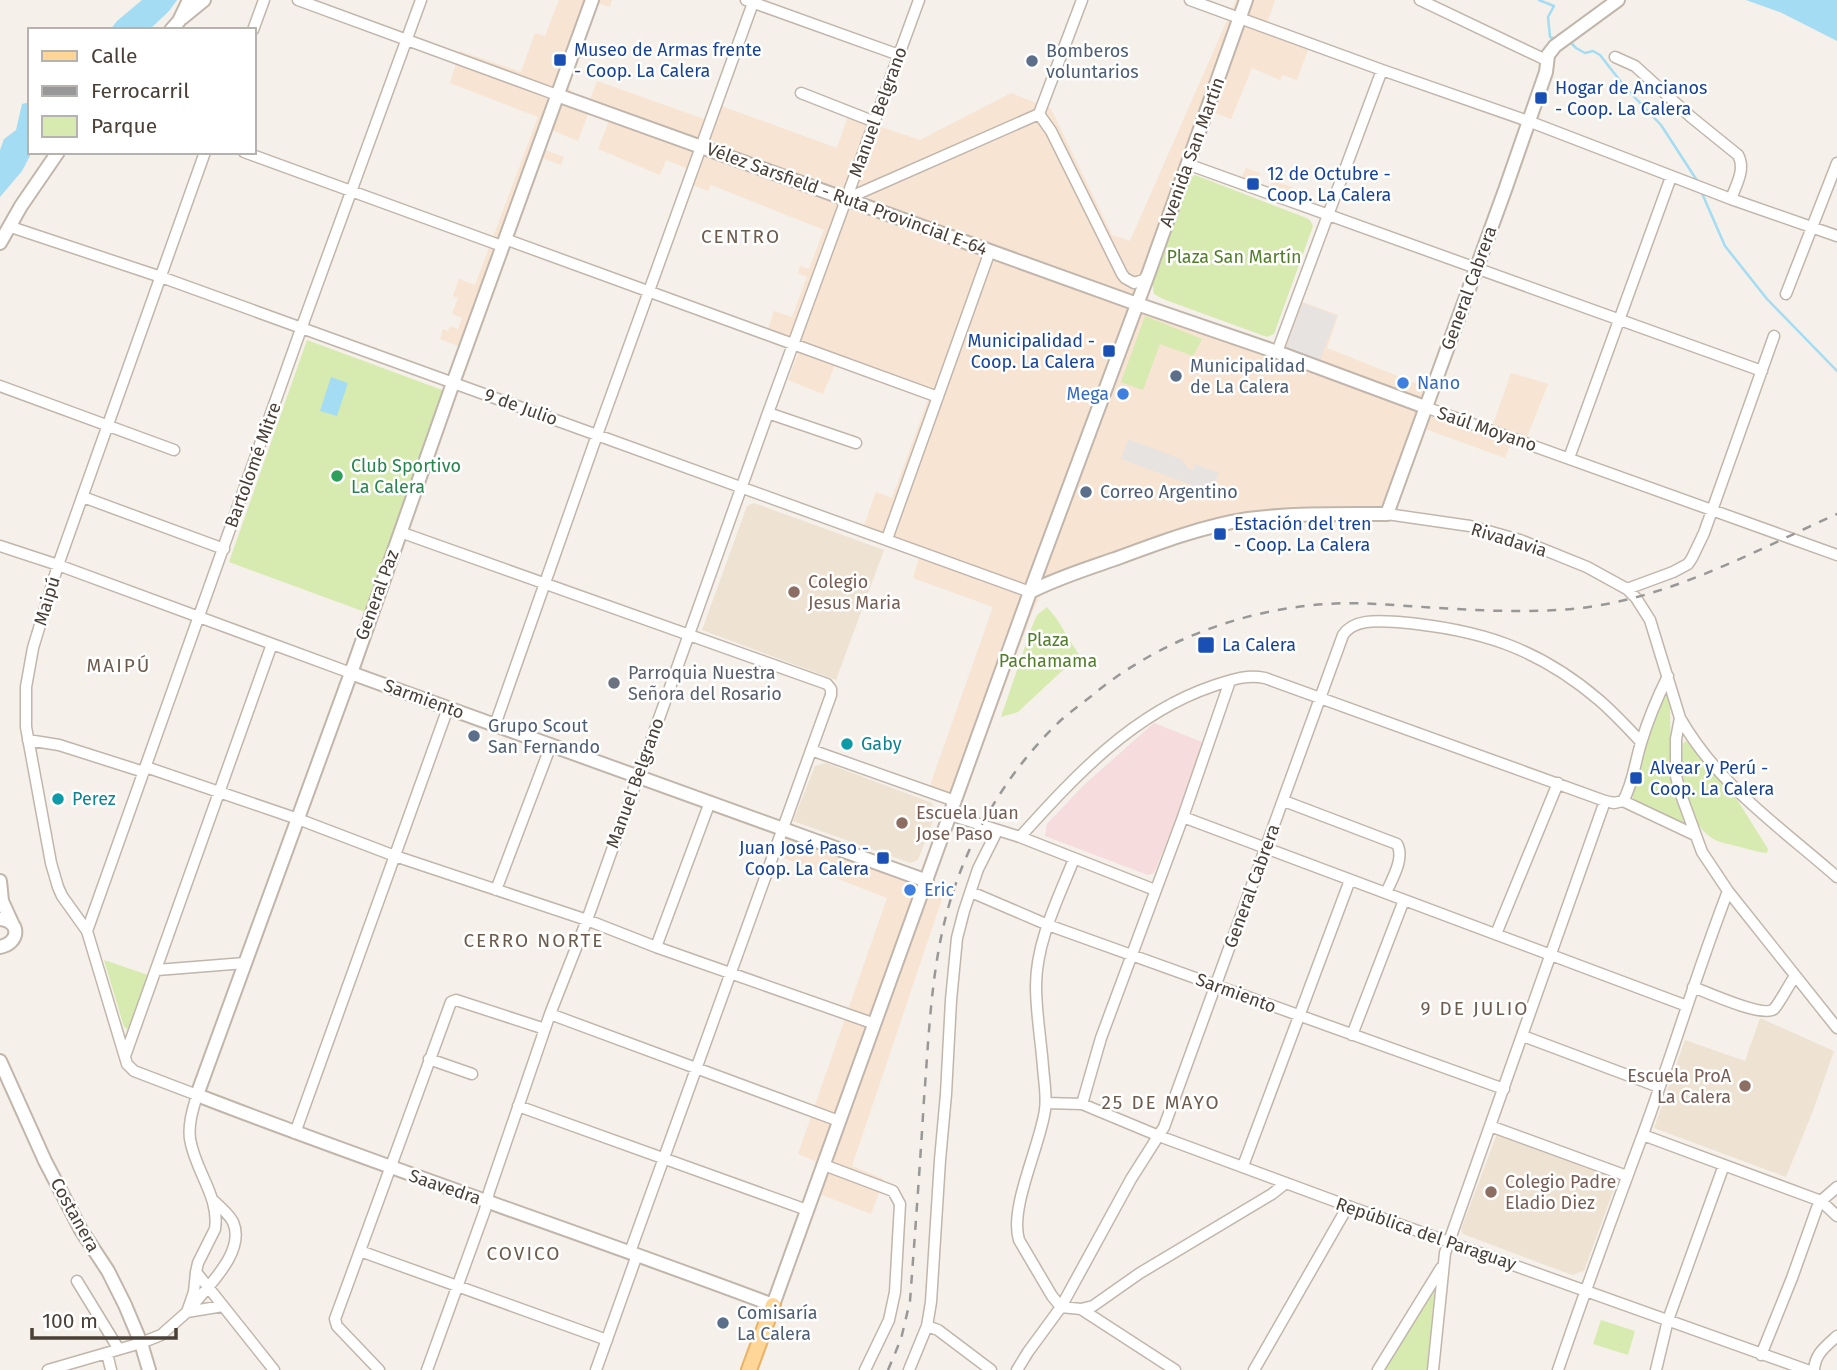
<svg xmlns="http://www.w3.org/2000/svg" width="1837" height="1370" font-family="'Fira Sans',sans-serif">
	<rect width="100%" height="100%" fill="#f5f0e9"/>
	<path fill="#f7e4d3" d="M559,0H612L610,7L598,3L569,84V89L572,92L590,100L597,81L704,119L710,102L837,148L848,116L920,140L1011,93L1051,109L1112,235L1130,241L1236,0H1275L1267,23L1312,39L1297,80L1282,75L1280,80L1252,68L1231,119L1210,111L1192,160L1241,179L1246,168L1260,173L1256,184L1269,189L1272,180L1294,188L1287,205L1188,168L1144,299L1282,348L1300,301L1338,315L1327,348L1435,391L1431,402L1493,425L1511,373L1548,384L1523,447L1511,443L1505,458L1423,428L1393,519L1295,520L1224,527L1189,535L1049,587L1041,594L1031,615L932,885L945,890L852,1166L884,1179L871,1214L817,1193L815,1161L798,1154L887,898L779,856L790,826L920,873L946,803L927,794L993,607L913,578L919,558L860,537L876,492L892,498L928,400L835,365L823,394L788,380L799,351L765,338L774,311L792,317L807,277L798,273L800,266L809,269L824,230L711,185L708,191L692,185L682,180L686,168L666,160L660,175L598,149L609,121L588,114L578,141L549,129L542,149L564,157L561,165L540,157L471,351L440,339L443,329L448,331L450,326L458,329L462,318L452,314L458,298L453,296L459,279L475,285L538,117L450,83L460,51L521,72L535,33L545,36Z"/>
	<path fill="#eee3d2" d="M754,503L884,550L836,680L702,630L747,506Z
		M826,763L932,803L935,815L918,860L910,863L793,821L815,766Z
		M1760,1018L1834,1051L1813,1111L1786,1177L1654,1128L1685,1040L1745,1061Z
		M1497,1134L1618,1178L1584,1271L1572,1275L1463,1234L1461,1230L1463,1224Z"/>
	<path fill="#f6dcdc" d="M1154,723L1202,742L1180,809L1154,873L1148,875L1045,836L1047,824L1084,785Z"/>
	<path fill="#d7eab0" d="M1195,175L1304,217L1310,220L1313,226L1274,334L1267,337L1163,299L1154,294L1152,282L1187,184L1189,179Z
		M1145,316L1202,339L1193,356L1160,344L1143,390L1121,382Z
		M307,340L445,391L365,612L229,562Z
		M1047,607L1056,618L1079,655L1018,712L1001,717L1031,629L1037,615Z
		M1667,694L1670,702L1671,778L1685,822H1680L1634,799L1631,795L1646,741L1663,698Z
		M1686,741L1738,801L1768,849L1767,853C1758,852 1749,849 1740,847C1730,844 1717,843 1709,836C1685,817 1679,772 1683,743Z
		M104,960L148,975L132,1026L128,1030L124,1027Z
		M1435,1285L1427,1370H1385Z
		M1601,1320L1635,1331L1628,1355L1593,1344Z"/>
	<path fill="#e6e3e0" d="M1303,303L1337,316L1320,360L1286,347Z
		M1128,439L1181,459L1188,468L1193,470L1195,464L1219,473L1211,492L1121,459Z"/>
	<path fill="#a3dcf3" d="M142,0H177L169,11L149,30H110L117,21Z
		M1746,0H1837V41L1782,13Z
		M30,102V152H32L22,171L0,197V150L4,139L16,130L22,104Z
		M331,377L348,383L337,416L320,411Z"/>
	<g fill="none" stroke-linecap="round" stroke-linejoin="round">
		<path stroke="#a3dcf3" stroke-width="2.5" d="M1539,0L1554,6L1548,17L1550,37L1557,40
			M1570,42L1576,48L1585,53L1593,51L1600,55L1625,87L1661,125L1698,182
			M1701,191L1725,246L1767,299L1837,371"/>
		<g stroke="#c1b6ab" stroke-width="13">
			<path id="minor" d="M298,0L557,95
				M746,0L899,55
				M1190,0L1382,70L1528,121L1731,199L1837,236
				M1420,0L1546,60
				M253,30L264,0
				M1615,57L1635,66L1691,117L1738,155C1746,169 1736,185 1731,199
				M801,93L875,122
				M1039,114L1051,131L1122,274L1125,278L1134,283L1143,280L1148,275
				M1039,114L1082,0
				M244,152L502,246
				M1187,164L1762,371
				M846,199L1039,114
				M11,227L161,277L1030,592
				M505,239L938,397
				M1786,294L1837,163
				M1277,352L1382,70
				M0,386L174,450
				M1425,407L1837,555
				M768,413L856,443
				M1569,458L1671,177
				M83,497L224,549
				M1387,514L1470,526L1520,540L1587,567L1627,589L1636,598L1650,620L1680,718C1718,785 1780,827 1837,877
				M400,532L827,684L831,689V695L630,1252
				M887,539L990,251
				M0,546L58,565L351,673
				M1627,589L1673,572L1688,564L1692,558L1704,533L1774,336
				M1680,718L1676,739V776L1680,792L1702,852L1728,891L1837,1028
				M495,725L597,435L754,0
				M28,740L59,745L144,772
				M811,750L955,801
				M146,767L298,819L395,856L587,920L656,947L875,1024
				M1284,801L1397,844C1405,858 1392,879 1386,893
				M1623,801C1633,784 1635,762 1641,743C1648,720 1657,698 1668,676
				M950,815L1020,837L1155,890
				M1183,817L1687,1006
				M1020,837C1075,776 1133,713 1213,686C1232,680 1246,674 1265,678L1605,801L1614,803L1623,801L1695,835
				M1074,859C1058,899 1036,942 1036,986C1036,1013 1041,1040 1043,1067C1044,1081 1047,1096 1045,1110C1040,1146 1009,1208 1019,1240L1052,1296L1061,1307L1081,1309L1175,1370
				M496,890L551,745
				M971,892L1048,925L1504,1089
				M87,931L301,329L421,0
				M1496,934L1558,783
				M656,947L710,802
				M157,970L245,963
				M1693,987C1706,992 1763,1018 1774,1009C1779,1004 1790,983 1795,976
				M550,1014L839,1121
				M1352,1035L1404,900
				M1523,1036L1659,1087
				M125,1056L272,644
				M429,1059L472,1074
				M1046,1103L1082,1104L1159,1136L1348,1206L1807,1370
				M1082,1104L1101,1038L1183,817L1230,681
				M518,1106L807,1210
				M1490,1126L1627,1176
				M295,1133L448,708
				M1643,1135L1821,1201L1837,1216
				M824,1165L893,1191L900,1204L895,1292L889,1320L865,1370
				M1243,1166L1350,880
				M360,1251L607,1340
				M196,1272L274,1370
				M77,1281L118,1348
				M193,1305C209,1285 246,1251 233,1222C229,1214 221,1208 214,1201
				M1081,1309L1093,1306L1140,1273L1272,1194L1286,1183
				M187,1312L223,1306
				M927,1326L938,1330L991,1370
				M107,1353L111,1370
				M1761,1355L1792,1278L1817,1208L1821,1201L1837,1187
				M48,1370L141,1343L161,1335L187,1312L194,1292L196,1272L198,1263L215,1229C220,1197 195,1171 190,1139C188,1124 193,1109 197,1095L134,1071L127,1064L87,931L62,896L58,887L51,863L26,727V687L33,648L58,565L205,152
				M379,1370L337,1326L335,1319L451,1002L456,1000L545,1029
				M427,1370L485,1210L489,1192L550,1014L587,920L768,413L919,0
				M596,1370L637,1255
				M909,1370L927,1326L931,1302L940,1160L946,1094L951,1000L957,938L964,911L978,869L997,831
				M1017,1370L1028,1352L1061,1307L1131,1179L1164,1127L1343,635C1354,618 1380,621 1398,622C1478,629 1537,647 1599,700C1614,713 1628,728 1641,742
				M1254,1370L1348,1206
				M1378,1370L1441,1268
				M1433,1370L1445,1253L1605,801
				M1558,1370C1585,1291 1614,1212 1643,1134C1673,1053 1697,971 1728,891
				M1656,1370L1668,1320L1724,1165
				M1814,1370C1815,1354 1825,1347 1837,1336"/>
		</g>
		<g stroke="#c1b6ab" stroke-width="16">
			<path id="tertiary" d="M592,0L453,383L351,673L197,1095C388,1169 582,1233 773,1305L1030,592L1148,275L1246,0
				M182,18L204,0
				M171,30L179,21L189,0
				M557,95L1137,304L1277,352L1425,407
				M0,243L21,206L58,152
				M1030,592C1057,578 1086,569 1115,559C1158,543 1203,526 1248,519C1294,513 1341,514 1387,514L1505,190L1546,72L1548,55L1555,46L1618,0
				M351,673L927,881
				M0,881L2,901L13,925
				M0,919C21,921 20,943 0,947
				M0,1061L45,1161L81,1230L108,1271L125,1305L141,1343L149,1370"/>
		</g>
		<g stroke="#e9b163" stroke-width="18">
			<path id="primary" d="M749,1370L773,1305"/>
		</g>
		<use href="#minor" stroke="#fff" stroke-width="10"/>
		<use href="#tertiary" stroke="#fff" stroke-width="12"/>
		<use href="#primary" stroke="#ffd697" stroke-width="14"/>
		<path stroke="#989898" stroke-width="2.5" stroke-dasharray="9 9" stroke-linecap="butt" d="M888,1370L901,1339L910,1301C915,1234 920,1166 924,1099C929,1035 931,967 949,905C969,836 1008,771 1060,721C1072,710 1087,700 1100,689C1164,639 1246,609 1327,604C1354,602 1380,604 1407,606C1457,609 1508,613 1558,610C1658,605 1748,554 1837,514"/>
	</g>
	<g fill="#1a4fb4" stroke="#fff" stroke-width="2.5">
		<rect x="553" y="53" width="14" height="14" rx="3.5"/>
		<rect x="1534" y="91" width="14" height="14" rx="3.5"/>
		<rect x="1246" y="177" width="14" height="14" rx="3.5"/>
		<rect x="1102" y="344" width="14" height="14" rx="3.5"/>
		<rect x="1213" y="527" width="14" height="14" rx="3.5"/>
		<rect x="1197" y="636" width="18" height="18" rx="3.5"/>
		<rect x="1629" y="771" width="14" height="14" rx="3.5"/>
		<rect x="876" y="851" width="14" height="14" rx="3.5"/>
	</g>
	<g fill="#5c6f8a" stroke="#fff" stroke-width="2.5">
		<circle cx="1032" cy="61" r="7"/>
		<circle cx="1176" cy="376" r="7"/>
		<circle cx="1086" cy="492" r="7"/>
		<circle cx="474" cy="736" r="7"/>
		<circle cx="723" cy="1323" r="7"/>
	</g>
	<g fill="#3f7fe0" stroke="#fff" stroke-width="2.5">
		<circle cx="1403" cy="383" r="7"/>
		<circle cx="1123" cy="394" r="7"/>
		<circle cx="910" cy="890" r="7"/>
	</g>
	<circle fill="#2e9e5b" stroke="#fff" stroke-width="2.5" cx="337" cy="476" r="7"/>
	<g fill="#8d6e63" stroke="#fff" stroke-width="2.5">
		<circle cx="794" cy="592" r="7"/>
		<circle cx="902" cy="823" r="7"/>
		<circle cx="1745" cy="1086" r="7"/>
		<circle cx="1491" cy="1192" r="7"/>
	</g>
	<circle fill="#6b7280" stroke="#fff" stroke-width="2.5" cx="614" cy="683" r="7"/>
	<g fill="#0f9aa8" stroke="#fff" stroke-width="2.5">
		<circle cx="847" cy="744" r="7"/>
		<circle cx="58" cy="799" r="7"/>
	</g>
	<g text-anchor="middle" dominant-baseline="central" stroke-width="5" stroke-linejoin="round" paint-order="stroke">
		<g font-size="18" fill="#164399" stroke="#fff" text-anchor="start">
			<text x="574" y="50">Museo de Armas frente<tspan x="574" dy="21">- Coop. La Calera</tspan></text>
			<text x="1555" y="88">Hogar de Ancianos<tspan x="1555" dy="21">- Coop. La Calera</tspan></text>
			<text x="1267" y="174">12 de Octubre -<tspan x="1267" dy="21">Coop. La Calera</tspan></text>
			<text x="1095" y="341" text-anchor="end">Municipalidad -<tspan x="1095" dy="21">Coop. La Calera</tspan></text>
			<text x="1234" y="524">Estación del tren<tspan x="1234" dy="21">- Coop. La Calera</tspan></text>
			<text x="1222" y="645">La Calera</text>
			<text x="1650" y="768">Alvear y Perú -<tspan x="1650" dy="21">Coop. La Calera</tspan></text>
			<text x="869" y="848" text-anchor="end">Juan José Paso -<tspan x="869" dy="21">Coop. La Calera</tspan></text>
		</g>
		<g font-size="18" fill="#4e5e75" stroke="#fff" text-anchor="start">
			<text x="1046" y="51">Bomberos<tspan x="1046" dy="21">voluntarios</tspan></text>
			<text x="1190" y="366">Municipalidad<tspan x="1190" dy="21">de La Calera</tspan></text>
			<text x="1100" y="492">Correo Argentino</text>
			<text x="488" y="726">Grupo Scout<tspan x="488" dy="21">San Fernando</tspan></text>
			<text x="737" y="1313">Comisaría<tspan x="737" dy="21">La Calera</tspan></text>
		</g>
		<g font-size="18" fill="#494037" stroke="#fff">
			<text transform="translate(878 112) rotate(-70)">Manuel Belgrano</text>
			<text transform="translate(1192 152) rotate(-70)">Avenida San Martín</text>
			<text transform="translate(847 199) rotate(20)">Vélez Sarsfield - Ruta Provincial E-64</text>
			<text transform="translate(1469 288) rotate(-70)">General Cabrera</text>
			<text transform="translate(521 407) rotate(20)">9 de Julio</text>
			<text transform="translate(1487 429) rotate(19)">Saúl Moyano</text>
			<text transform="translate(253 465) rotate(-70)">Bartolomé Mitre</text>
			<text transform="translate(1509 540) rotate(17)">Rivadavia</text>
			<text transform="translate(377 595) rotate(-70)">General Paz</text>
			<text transform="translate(47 601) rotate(-73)">Maipú</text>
			<text transform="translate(424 699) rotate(20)">Sarmiento</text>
			<text transform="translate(635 783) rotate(-70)">Manuel Belgrano</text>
			<text transform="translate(1252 886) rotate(-70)">General Cabrera</text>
			<text transform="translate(1236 993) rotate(20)">Sarmiento</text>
			<text transform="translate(445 1187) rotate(19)">Saavedra</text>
			<text transform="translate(75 1215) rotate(61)">Costanera</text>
			<text transform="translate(1426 1234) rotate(19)">República del Paraguay</text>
		</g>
		<g font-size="18" fill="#517e27" stroke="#fff">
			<text x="1234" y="257">Plaza San Martín</text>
			<text x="1048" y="640">Plaza<tspan x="1048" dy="21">Pachamama</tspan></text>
		</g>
		<g font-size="18" fill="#366cbe" stroke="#fff" text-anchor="start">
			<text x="1417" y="383">Nano</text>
			<text x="1109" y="394" text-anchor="end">Mega</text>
			<text x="924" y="890">Eric</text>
		</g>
		<g font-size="18" fill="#27864d" stroke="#fff" text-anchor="start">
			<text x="351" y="466">Club Sportivo<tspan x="351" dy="21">La Calera</tspan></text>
		</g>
		<g font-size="18" fill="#785e54" stroke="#fff" text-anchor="start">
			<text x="808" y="582">Colegio<tspan x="808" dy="21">Jesus Maria</tspan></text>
			<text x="916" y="813">Escuela Juan<tspan x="916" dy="21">Jose Paso</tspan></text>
			<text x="1731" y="1076" text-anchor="end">Escuela ProA<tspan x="1731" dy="21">La Calera</tspan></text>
			<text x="1505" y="1182">Colegio Padre<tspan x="1505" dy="21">Eladio Diez</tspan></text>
		</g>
		<g font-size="18" fill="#5b616d" stroke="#fff" text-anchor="start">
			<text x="628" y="673">Parroquia Nuestra<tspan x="628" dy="21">Señora del Rosario</tspan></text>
		</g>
		<g font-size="18" fill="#0d838f" stroke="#fff" text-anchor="start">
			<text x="861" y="744">Gaby</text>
			<text x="72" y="799">Perez</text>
		</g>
		<g font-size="19" letter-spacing="2" fill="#6c5c4d" stroke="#fff">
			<text x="741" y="236">CENTRO</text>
			<text x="119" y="665">MAIPÚ</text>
			<text x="534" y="940">CERRO NORTE</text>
			<text x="1475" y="1008">9 DE JULIO</text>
			<text x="1161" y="1102">25 DE MAYO</text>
			<text x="524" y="1253">COVICO</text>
		</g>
	</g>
	<rect x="28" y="28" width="228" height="126" fill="#ffffff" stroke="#b6b3af" stroke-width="2"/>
	<rect x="42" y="51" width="35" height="10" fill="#ffd697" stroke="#b6b3af" stroke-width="2"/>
	<text x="91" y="63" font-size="21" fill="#494037">Calle</text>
	<rect x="42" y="86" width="35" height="10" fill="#989898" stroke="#b6b3af" stroke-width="2"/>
	<text x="91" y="98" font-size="21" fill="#494037">Ferrocarril</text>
	<rect x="42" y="116" width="35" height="21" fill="#d7eab0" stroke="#b6b3af" stroke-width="2"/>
	<text x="91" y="133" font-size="21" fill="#494037">Parque</text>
	<path d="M32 1328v10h144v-10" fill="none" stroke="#494037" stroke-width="3.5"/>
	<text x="42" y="1328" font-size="21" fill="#494037" stroke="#ffffff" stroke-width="5" paint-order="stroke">100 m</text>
</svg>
